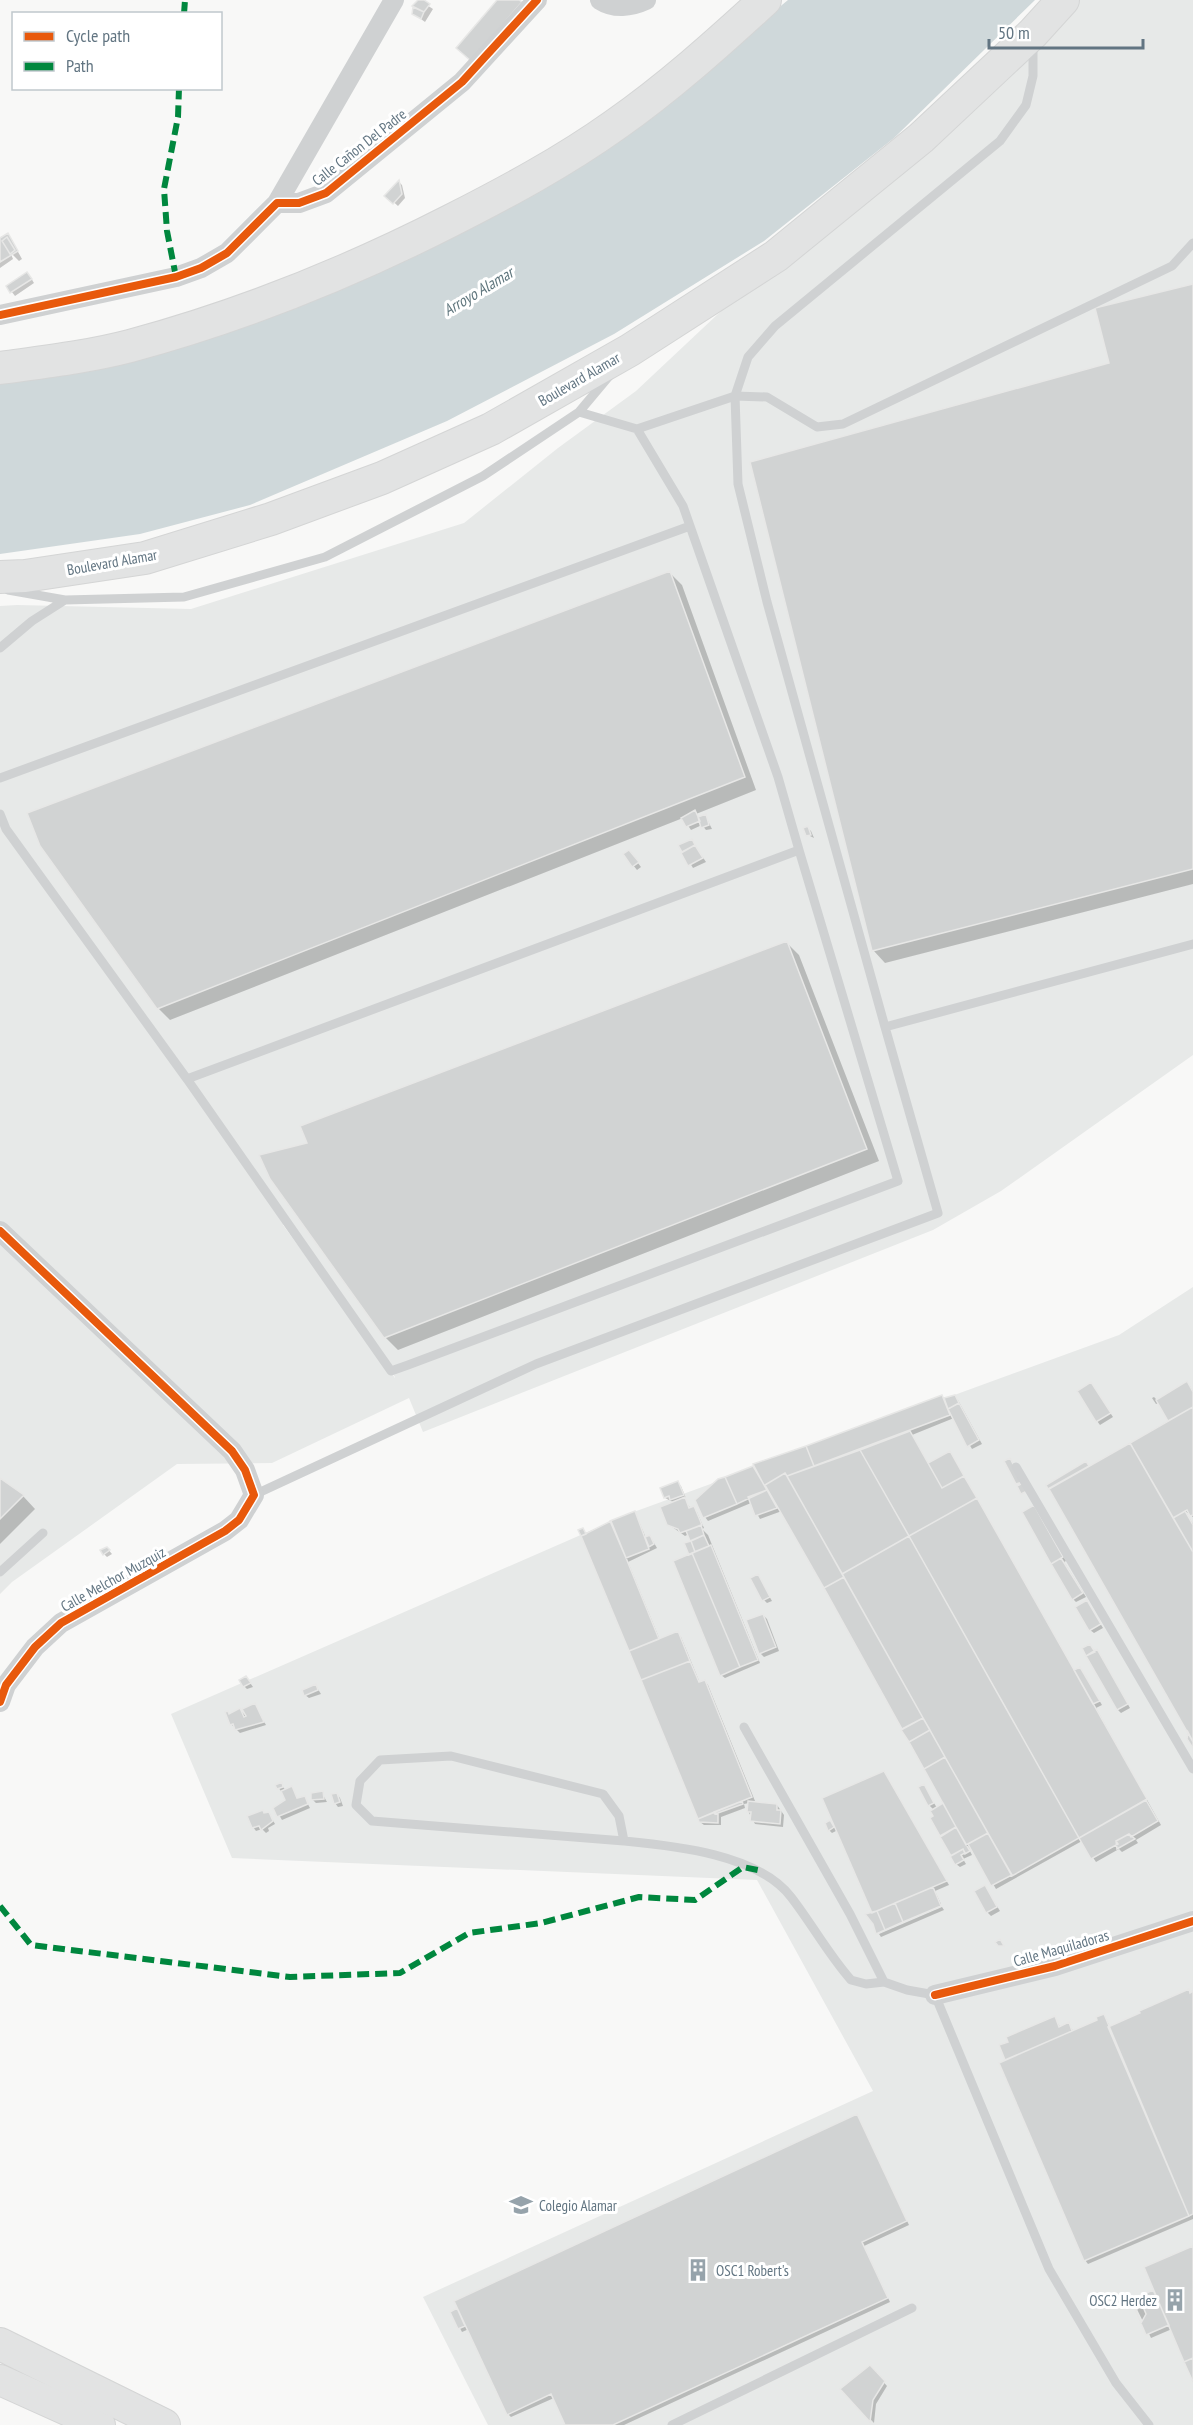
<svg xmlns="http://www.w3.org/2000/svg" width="1193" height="2425" font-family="'PT Sans Narrow',sans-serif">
	<rect width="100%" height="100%" fill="#f8f8f7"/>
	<path fill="#e7e9e8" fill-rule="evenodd" d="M1052,0H1193V1055L1001,1191L933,1230L423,1432L409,1398L272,1463L177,1464L12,1582L0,1594V606L17,605L191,609L464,523L558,448L636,391ZM283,1224L395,1377V1378L283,1225Z
		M1193,1287V2425H488L423,2297L873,2091L757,1880L232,1858L171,1714L631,1513L1119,1335Z"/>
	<path fill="#cfd8da" d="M788,0H1035L894,138L764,241L614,334L447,421L250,505L140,534L0,554V380L209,332L688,83Z"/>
	<path fill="#0003" d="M419,0L433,9L425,22L414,14V7Z
		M399,182L402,185L405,198L398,206L387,196Z
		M8,234L22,259L19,261L10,252L13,259L0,268V239Z
		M31,278L34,283L15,296L8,287Z
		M1193,286V884L885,963L873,950L1110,364Z
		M669,572L682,585L756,790L696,814L699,818L705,815L712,829L706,830L702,825L691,830L683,818L170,1020L158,1008Z
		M808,828L811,831L814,838L808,835Z
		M692,841L706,862L693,868L680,846Z
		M625,855H632L641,867L637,870Z
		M787,943L799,955L879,1161L398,1350L385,1337L309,1145Z
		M1091,1384L1113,1417L1100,1425L1097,1421Z
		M1190,1386L1193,1392V1517L1185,1511L1193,1524V1745L1189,1732L1048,1485L1086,1463L1090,1467L1170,1422L1159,1403L1156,1404L1152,1398L1154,1397L1157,1400Z
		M942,1396L945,1400L954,1397L958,1400L982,1444L972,1449L954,1418L912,1435L929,1465L1075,1671L1080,1668L1083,1672L1102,1705L1096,1708L1161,1825L1136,1840L1138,1843L1122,1852L1119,1849L1096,1862L1082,1841L996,1889L972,1848L969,1849L972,1855L963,1859L966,1864L960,1867L956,1864L932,1819L935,1817L934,1810L929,1805L924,1786L937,1808L945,1804L782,1511L760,1519L751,1503L708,1521L705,1517L719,1481L755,1465Z
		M0,1480L23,1496L35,1509L0,1544Z
		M678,1483L681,1486L686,1498L684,1499L691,1509L693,1508L697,1512L704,1528L702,1529L708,1535L760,1663L725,1678L721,1675L691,1556L692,1542L689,1534L685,1536L668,1524L675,1503L665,1498L662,1489Z
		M1037,1510L1066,1561L1064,1562L1086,1597L1076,1602L1073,1599Z
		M635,1512L646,1538L650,1536L657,1548L628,1562L660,1640L678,1633L681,1637L700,1683L705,1681L708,1685L755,1801L750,1802L777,1805L784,1815L783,1827L755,1824L748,1811L749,1803L744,1804L745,1808L721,1817V1825H704L700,1822L583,1530L586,1533Z
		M107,1548L112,1554L107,1557L104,1554Z
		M757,1575L772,1601L767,1603L764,1600Z
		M1087,1602L1103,1628L1094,1633L1090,1630Z
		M763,1615L767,1619L779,1651L764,1657L760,1653Z
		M1090,1646L1100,1655L1130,1708L1121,1713L1118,1710L1084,1649Z
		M246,1677L253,1687L247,1689L244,1686Z
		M316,1686L321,1694L309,1698L305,1695Z
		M254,1704L266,1725L240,1733L231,1724L228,1712L230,1715L240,1710L248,1718Z
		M887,1777L949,1885L935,1891L941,1904L878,1932L875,1924L867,1915L873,1913L838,1830L832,1833L829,1830L830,1822L837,1829Z
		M281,1784L286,1791L292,1788L298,1799L304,1797L310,1808L282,1820L275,1808L287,1801L277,1785Z
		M322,1793L327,1802L316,1803L313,1800Z
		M337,1794L340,1798L343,1806L338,1807L335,1803Z
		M269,1813L275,1824L268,1828L269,1831L266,1833L262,1829L256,1831L253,1827Z
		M985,1887L1000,1911L991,1916L987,1912Z
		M942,1907L944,1910L881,1937L879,1934Z
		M1188,1991L1193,1993V2219L1088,2264L1085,2260L1001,2046L1054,2018L1061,2028L1068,2024L1074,2032L1099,2021L1104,2016L1111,2028Z
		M857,2116L909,2225L864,2246L890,2302L624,2425H567L554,2398L511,2417L508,2414L469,2329L462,2332L452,2313Z
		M1193,2248V2378L1172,2329L1151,2338L1133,2301L1155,2290Z
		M870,2367L887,2386L876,2404L874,2423L842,2389Z"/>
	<path fill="#d1d3d3" stroke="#e7e7e6" stroke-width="1.5" fill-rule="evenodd" d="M418,0H424L430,4L424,12L412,6Z
		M497,0H519L522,2L471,61L456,48Z
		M413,7L424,12L421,19L412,14Z
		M399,180L402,194L393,204L384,196Z
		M8,233L18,251L0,262V238ZM7,237L15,250L10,254L2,241Z
		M7,237L15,250L10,254L2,241Z
		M27,272L32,279L10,293L6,286Z
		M1193,284V869L872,951L750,462L1109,363L1095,308Z
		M670,571L745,777L157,1009L40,846L27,813Z
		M695,810L700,821L686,827L681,818Z
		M706,814L709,825L701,828L698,817Z
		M808,826L811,835L806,836L803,828Z
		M692,839L695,845L682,852L678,845Z
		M695,845L703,858L688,866L681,853Z
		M629,850L639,862L632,867L623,854Z
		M787,941L867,1149L384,1338L270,1179L259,1155L307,1143L300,1126Z
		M1187,1381L1193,1392V1407L1168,1421L1156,1400Z
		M1091,1382L1111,1413L1096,1422L1077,1391Z
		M942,1395L950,1415L814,1466L806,1446Z
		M955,1395L959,1403L948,1409L944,1398Z
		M959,1403L979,1440L967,1447L948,1409Z
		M1193,1407V1515L1190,1516L1187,1510L1173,1518L1130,1443Z
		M910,1431L942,1488L964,1476L977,1498L909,1536L860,1450Z
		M1130,1443L1193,1552V1742L1049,1489Z
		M806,1446L814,1466L787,1476L785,1473L765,1485V1487L753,1464Z
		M860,1450L909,1536L842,1574L787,1476Z
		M950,1451L964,1476L942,1488L928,1463Z
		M1010,1458L1022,1482L1016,1484L1004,1461Z
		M1086,1461L1089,1466L1048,1489L1046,1485Z
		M753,1466L767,1490L737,1504L725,1477Z
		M785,1473L844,1577L824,1588L765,1485Z
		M725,1477L737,1504L703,1518L695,1500L718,1479Z
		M0,1478L24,1495L0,1519Z
		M678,1481L684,1495L670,1500L669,1496L664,1498L660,1488Z
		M1023,1483L1027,1491L1021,1494L1017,1486Z
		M767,1490L777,1508L755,1516L748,1497Z
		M685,1497L689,1508L694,1506L702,1525L680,1533L678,1529L667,1525L660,1507Z
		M977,1498L1147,1799L1079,1838L909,1536Z
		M1034,1505L1063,1557L1051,1564L1022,1512Z
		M635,1511L649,1549L626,1558L610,1521Z
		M1185,1511L1193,1525V1552L1173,1518Z
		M611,1521L659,1639L629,1651L581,1536Z
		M701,1525L704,1535L690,1541L686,1531Z
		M583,1528L586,1534L581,1536L578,1530Z
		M650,1535L654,1544L649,1547L645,1537Z
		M704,1535L709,1546L695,1552L691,1541Z
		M909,1536L1079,1838L1012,1876L842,1574Z
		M691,1541L695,1552L689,1555L684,1543Z
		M711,1545L758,1660L740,1667L692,1553Z
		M107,1547L110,1550L103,1555L100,1550Z
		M692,1553L740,1667L720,1676L673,1561Z
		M1061,1558L1083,1593L1072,1600L1051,1564Z
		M758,1574L770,1597L762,1601L750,1578Z
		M844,1577L923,1718L902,1729L824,1588Z
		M1087,1600L1101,1624L1089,1631L1075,1607Z
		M763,1614L776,1647L759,1654L746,1620Z
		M678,1631L690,1661L641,1680L629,1651Z
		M1090,1644L1095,1652L1086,1656L1082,1648Z
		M1097,1649L1128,1704L1117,1710L1086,1656Z
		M690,1661L699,1682L705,1680L752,1797L698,1819L641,1680Z
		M1080,1667L1100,1701L1093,1704L1074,1670Z
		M246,1676L251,1683L243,1687L239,1680Z
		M316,1684L318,1690L304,1696L302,1690Z
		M255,1703L264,1722L235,1730L233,1724L230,1725L225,1712L228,1711L229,1714L240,1708L244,1717L246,1716L242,1709Z
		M923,1718L930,1730L909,1742L901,1730Z
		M930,1730L945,1757L924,1769L909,1742Z
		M1188,1732L1193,1742V1748L1187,1739Z
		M945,1757L988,1833L966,1845L924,1769Z
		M884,1771L947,1881L872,1913L822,1798Z
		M282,1782L283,1787L277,1789L275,1785Z
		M924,1784L934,1803L928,1806L918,1787Z
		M292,1786L297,1798L305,1796L308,1804L277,1817L273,1808L285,1800L281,1791Z
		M323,1791L324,1799L311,1800V1793Z
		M337,1793L340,1802L334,1804L331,1794Z
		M1146,1800L1158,1821L1131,1837L1129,1834L1116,1841L1118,1844L1091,1859L1079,1838Z
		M742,1801L743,1804L715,1814L714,1812Z
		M748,1801L777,1804V1810H781L780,1824L750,1821L751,1812H747Z
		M943,1803L956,1827L940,1836L930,1818L933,1816L930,1811Z
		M263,1810L264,1813L269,1812L273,1821L261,1830L259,1826L252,1828L247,1816Z
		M714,1812L718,1813V1823L699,1822L698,1819Z
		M830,1820L834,1827L828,1831L825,1823Z
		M956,1827L970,1851L965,1854L963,1849L951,1856L940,1837Z
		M988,1833L1012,1875L991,1886L968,1844Z
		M1129,1834L1135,1839L1117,1849L1116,1841Z
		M963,1849L965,1853L961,1855L964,1860L955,1865L950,1856Z
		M985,1885L997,1907L986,1913L974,1891Z
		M933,1887L941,1906L903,1922L895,1903Z
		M895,1903L903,1922L885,1930L877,1911Z
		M877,1911L885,1930L876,1934L873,1924L865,1914Z
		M1000,1939L1004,1946H998L995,1942Z
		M1189,1989L1190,1993L1193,1991V2214L1189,2216L1108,2027L1140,2013L1139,2011Z
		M1104,2014L1189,2216L1084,2261L999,2063L1097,2020L1096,2017Z
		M1055,2016L1059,2027L1069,2022L1072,2031L1005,2060L999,2045L1008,2042L1006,2037Z
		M857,2114L907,2221L862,2242L888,2298L613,2425H565L551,2394L507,2415L454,2301Z
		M1193,2246V2358L1184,2362L1144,2267Z
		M1153,2290L1169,2325L1146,2335L1131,2300Z
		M1141,2302L1146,2314L1141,2323L1136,2311Z
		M457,2308L465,2326L458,2329L450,2312Z
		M1193,2358V2382L1184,2362Z
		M870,2365L885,2381L873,2400L870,2422L840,2389Z"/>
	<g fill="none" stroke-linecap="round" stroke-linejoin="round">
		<g stroke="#d4d5d5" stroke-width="32">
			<path id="primary" d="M0,2380L100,2425"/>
		</g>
		<g stroke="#d4d5d5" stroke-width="34">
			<path id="trunk" d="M0,368C43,362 88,357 130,346C241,316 348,273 450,221C507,192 563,162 615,125C668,88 717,44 765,0
				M0,577L25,576L145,558L271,519L382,478L491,429L630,350L776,256L921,138L1033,33L1063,0
				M0,2344L164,2425"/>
		</g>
		<path stroke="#cfd1d2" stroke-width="9" d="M637,429L735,396L767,397L817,427L843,424L1172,266L1193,243
			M8,590L65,600L184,597L325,557L483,476L579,412L610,375
			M0,648L32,621L65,600
			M0,778L690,526
			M0,814L6,829L187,1079L799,850L778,777L683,506L637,429L579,412
			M885,1027L767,602L738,484L735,396L748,357L775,326L1000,141L1026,105L1033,76V43
			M187,1079L391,1371L408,1365L898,1181L799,850
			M1016,1467L1193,1769
			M254,1495L536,1364L938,1213L885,1027L1193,944
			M0,1572L43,1533
			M744,1727L850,1914L884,1982L907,1990L935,1995L1049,2269L1116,2383L1149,2425
			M624,1841L619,1816L603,1794L451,1756L380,1760L360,1781L356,1805L372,1821L624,1841C675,1846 758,1854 791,1897C812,1924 828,1954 851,1980L866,1984L884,1982
			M672,2425L912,2308"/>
		<path stroke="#cfd1d2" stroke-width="20" d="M600,0C614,9 631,7 646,0
			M277,203L394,0
			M0,315L176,277L201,268L227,253L277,203H299L326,193L462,82L537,0
			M0,1231L232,1451L245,1470L254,1495L239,1520L225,1531L61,1623L35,1647L6,1685L0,1702
			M935,1995L1055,1966L1193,1921"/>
		<use href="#primary" stroke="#e2e3e3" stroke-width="30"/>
		<use href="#trunk" stroke="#e2e3e3" stroke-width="32"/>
		<path stroke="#00873e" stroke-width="6" stroke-dasharray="12 6" stroke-linecap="butt" d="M184,14L185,0
			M176,277L167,231L164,189L178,117L179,88
			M0,1906L31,1945L290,1977L400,1973L469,1933L541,1923L639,1897L695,1900L743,1867L758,1870"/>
		<g stroke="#fff" stroke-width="11">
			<path id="cycleway" d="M0,315L176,277L201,268L227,253L277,203H299L326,193L462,82L537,0
				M0,1231L232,1451L245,1470L254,1495L239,1520L225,1531L61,1623L35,1647L6,1685L0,1702
				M935,1995L1055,1966L1193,1921"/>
		</g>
		<use href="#cycleway" stroke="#e8590c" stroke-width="8"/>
	</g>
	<defs>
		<g id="school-bare" transform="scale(1.8)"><path d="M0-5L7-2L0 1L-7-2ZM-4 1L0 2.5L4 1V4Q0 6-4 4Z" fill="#96a3ab" stroke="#fff" stroke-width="2.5" paint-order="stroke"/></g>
		<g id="building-bare" transform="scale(1.8)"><path d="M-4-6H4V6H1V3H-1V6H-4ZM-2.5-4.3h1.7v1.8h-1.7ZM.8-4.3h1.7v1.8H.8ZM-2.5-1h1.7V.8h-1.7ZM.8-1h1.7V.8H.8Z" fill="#96a3ab" stroke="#fff" stroke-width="2.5" paint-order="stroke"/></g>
	</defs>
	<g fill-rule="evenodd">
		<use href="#school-bare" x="521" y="2205"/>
		<use href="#building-bare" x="698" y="2270"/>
		<use href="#building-bare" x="1175" y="2300"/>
	</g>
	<g text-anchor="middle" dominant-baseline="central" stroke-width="6" stroke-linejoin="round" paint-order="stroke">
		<g font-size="15" fill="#627582" stroke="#fff">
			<text transform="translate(359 147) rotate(-38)">Calle Cañon Del Padre</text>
			<text transform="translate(579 379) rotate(-30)">Boulevard Alamar</text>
			<text transform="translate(112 562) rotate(-10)">Boulevard Alamar</text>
			<text transform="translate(113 1579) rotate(-29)">Calle Melchor Muzquiz</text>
			<text transform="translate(1061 1948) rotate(-16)">Calle Maquiladoras</text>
		</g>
		<g font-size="15" fill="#627582" stroke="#fff" text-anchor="start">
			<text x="539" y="2205">Colegio Alamar</text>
			<text x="716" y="2270">OSC1 Robert's</text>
			<text x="1157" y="2300" text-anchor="end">OSC2 Herdez</text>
		</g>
		<g font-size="16" font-style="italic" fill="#5e757c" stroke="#fff">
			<text transform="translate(478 291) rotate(-31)">Arroyo Alamar</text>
		</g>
	</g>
	<rect x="12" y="12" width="210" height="78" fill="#ffffff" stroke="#c0c8cd" stroke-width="1.5"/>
	<rect x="24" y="32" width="30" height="9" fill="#e8590c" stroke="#c0c8cd" stroke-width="1.5"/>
	<text x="66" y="42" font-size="18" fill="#627582">Cycle path</text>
	<rect x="24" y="62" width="30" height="9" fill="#00873e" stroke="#c0c8cd" stroke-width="1.5"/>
	<text x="66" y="72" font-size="18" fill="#627582">Path</text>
	<path d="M989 39v9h154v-9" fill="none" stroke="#627582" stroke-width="3"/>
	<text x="998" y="39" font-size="18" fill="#627582" stroke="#ffffff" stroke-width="4.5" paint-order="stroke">50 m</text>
</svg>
